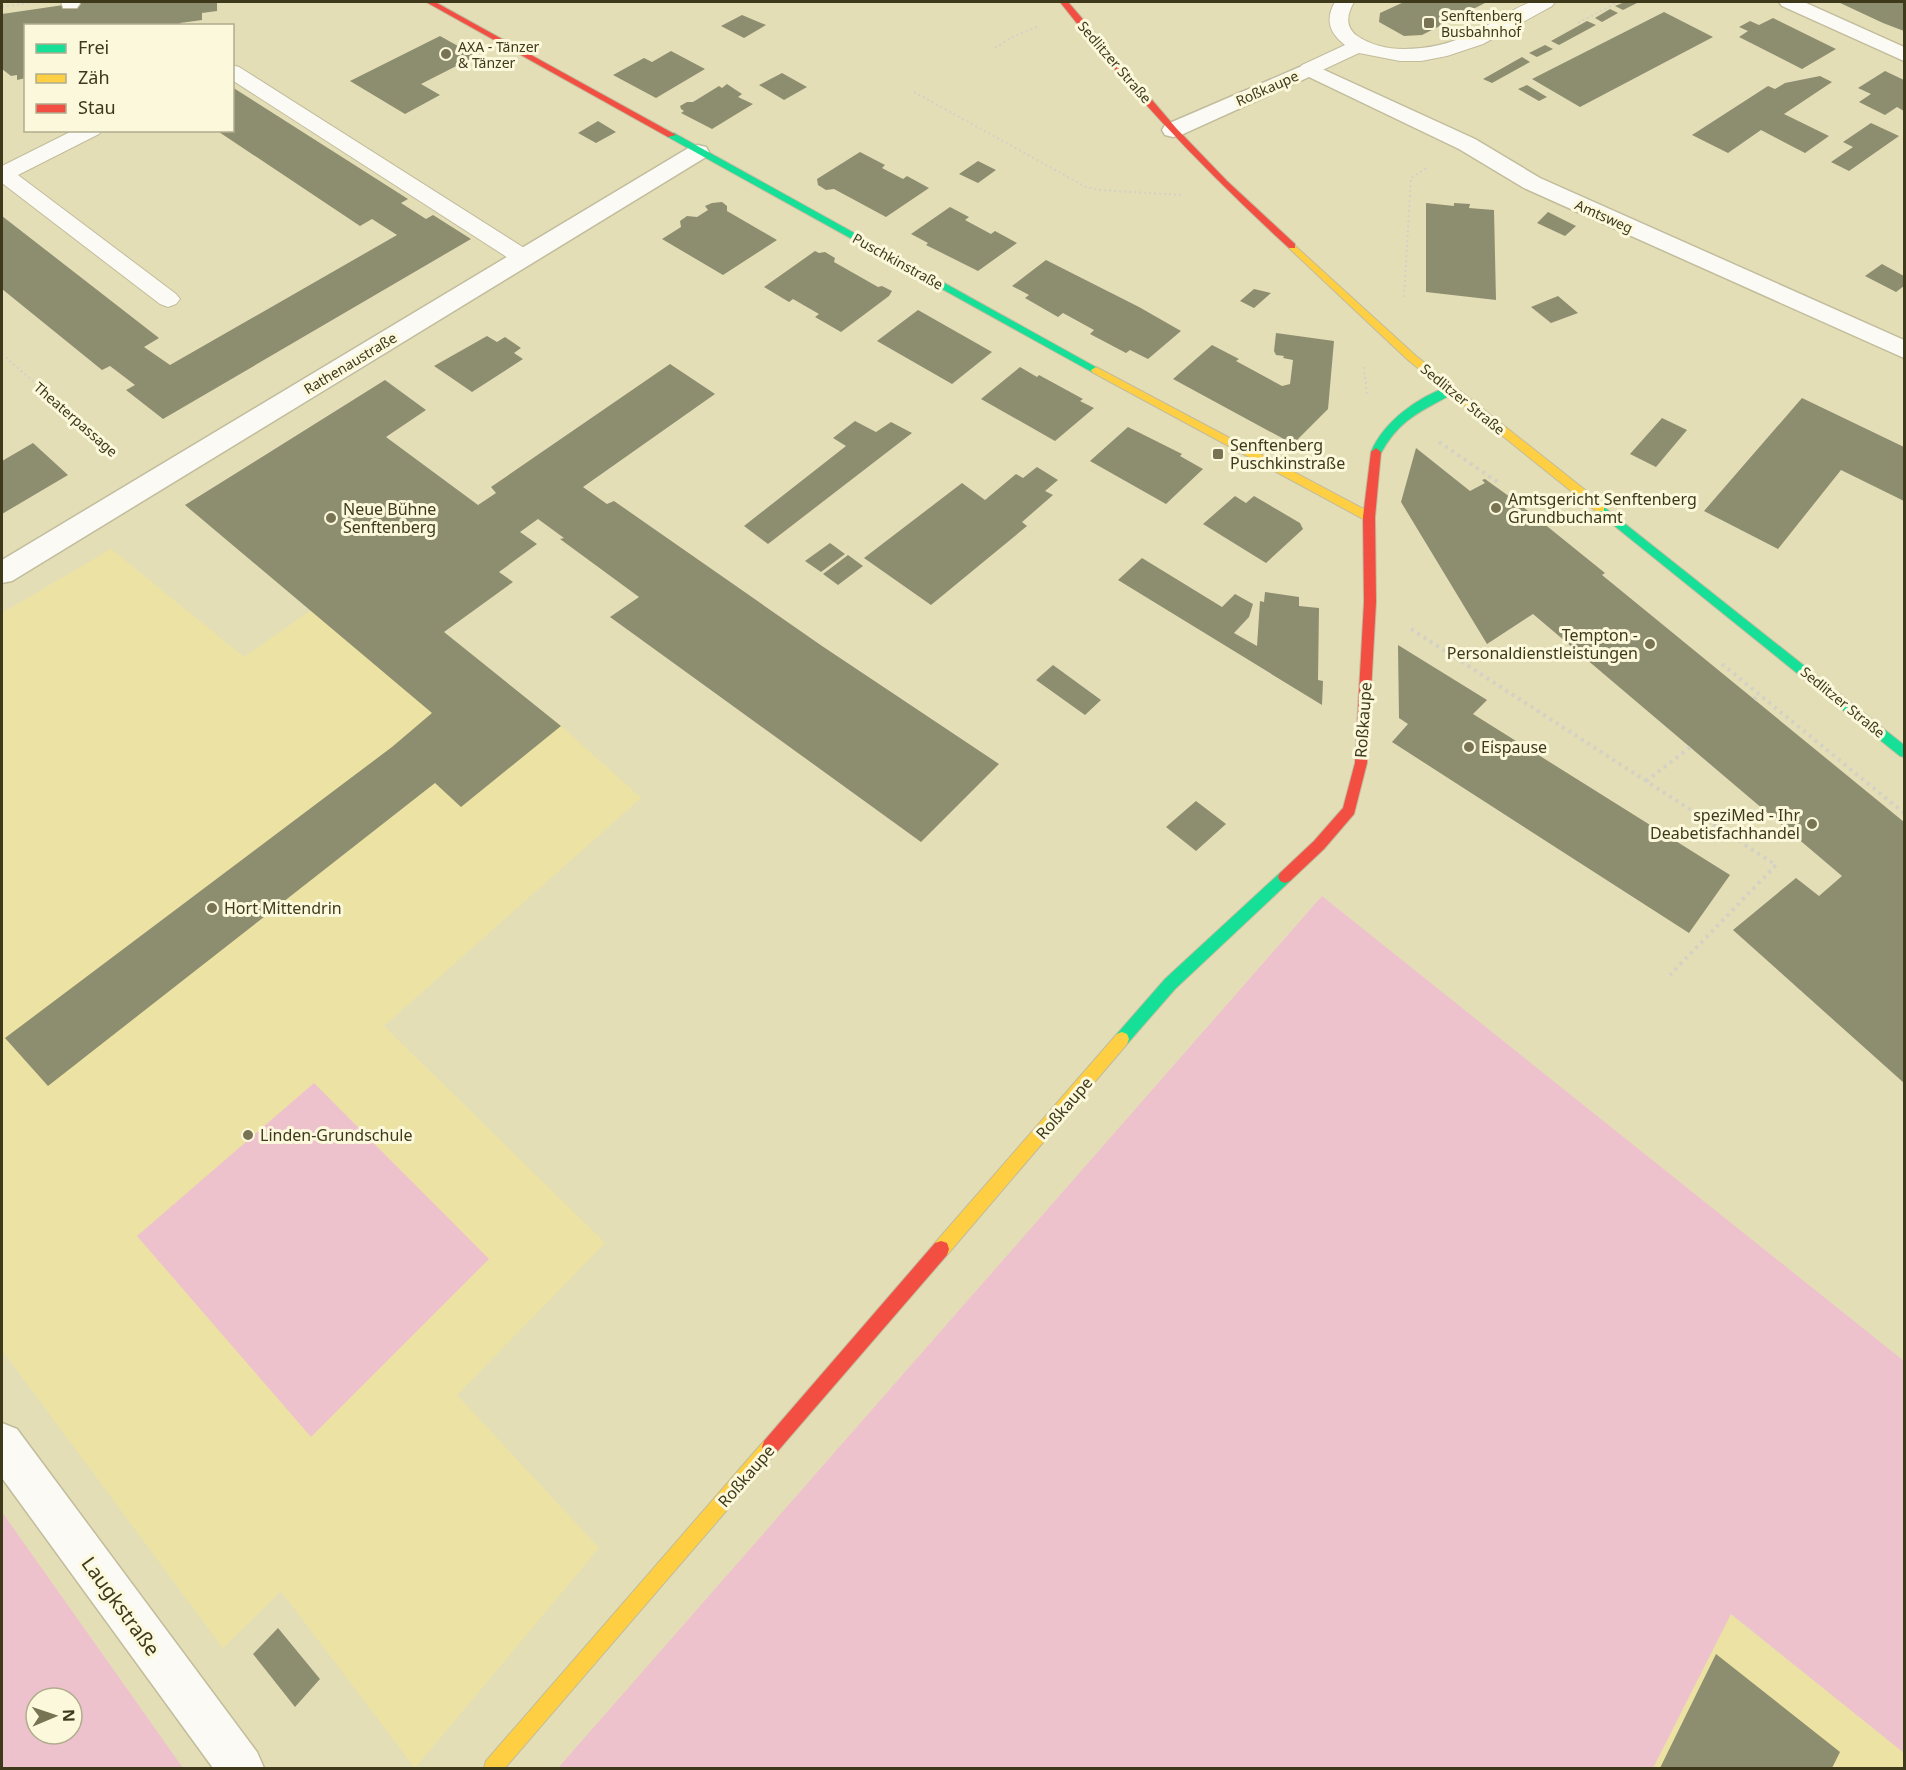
<svg xmlns="http://www.w3.org/2000/svg" width="1906" height="1770" font-family="'Noto Sans',sans-serif">
	<rect width="100%" height="100%" fill="#e4deb7"/>
	<path fill="#ece2a3" d="M111,549L244,657L367,571L561,726L641,798L384,1026L605,1243L457,1395L599,1548L415,1768L281,1591L223,1648L2,1350V613Z
		M1730,1614L1904,1753V1768H1653Z"/>
	<path fill="#eec2cc" fill-rule="evenodd" d="M1322,896L1904,1361V1753L1731,1614L1653,1768H558Z
		M314,1083L489,1259L311,1437L137,1236Z
		M2,1512L183,1768H2ZM36,1698H72V1734H36Z"/>
	<path fill="#8d8d70" d="M84,2H217V11L202,13V20L180,23V26H26V78L17,80V75L11,76L2,69V14Z
		M1404,2H1487L1422,35L1404,36L1379,22L1380,13Z
		M1625,2H1639L1623,10L1615,6Z
		M1838,2H1904V31L1883,23Z
		M1610,9L1618,13L1602,22L1595,18Z
		M1664,12L1713,37L1580,107L1532,79Z
		M742,15L766,25L744,38L721,26Z
		M1773,18L1836,49L1802,69L1739,37L1748,31L1739,27L1750,21L1759,25Z
		M1587,21L1596,25L1559,45L1551,41Z
		M440,36L476,56L421,84L440,95L405,114L350,81Z
		M1545,45L1553,49L1537,57L1529,53Z
		M671,51L705,69L656,98L613,75L644,58L652,62Z
		M1522,57L1530,62L1492,83L1483,79Z
		M1885,71L1904,80V111L1897,107L1885,115L1859,102L1871,94L1858,88Z
		M782,73L807,87L784,100L759,85Z
		M1820,76L1832,82L1784,114L1829,136L1805,153L1761,130L1728,153L1692,135L1768,86L1775,89L1785,83Z
		M727,84L742,94L738,97L753,104L712,129L681,113L684,111L681,109L680,106L687,102H693L719,86L722,88Z
		M1527,85L1547,97L1539,101L1518,89Z
		M232,87L408,199L401,203L426,219L433,215L471,239L163,419L126,390L135,385L110,366L102,370L2,289V216L159,338L144,347L170,365L397,235L372,219L360,226L216,130H232Z
		M598,121L616,132L596,143L578,133Z
		M1871,123L1899,136L1849,171L1831,162L1853,147L1843,142Z
		M860,152L885,165L882,168L903,179L907,176L929,188L886,217L834,189L826,190L818,185L817,179Z
		M978,161L996,170L978,183L959,174Z
		M722,202L727,206V211L777,240L723,275L662,239L681,227L680,221L687,216L697,217L708,210L705,206L712,203Z
		M1426,203L1454,206V203L1470,204L1469,208L1494,210L1496,300L1426,292Z
		M950,207L969,217L965,220L991,234L995,231L1017,243L978,271L926,245L928,243L911,234Z
		M1548,212L1576,226L1565,236L1537,223Z
		M815,251L819,253L825,252L835,258L834,262L878,287L882,286L892,291L889,296L841,332L815,317L819,314L793,299L789,302L764,287Z
		M1046,260L1139,307L1181,331L1148,359L1130,350L1126,353L1090,334L1094,330L1063,313L1058,317L1025,298L1029,295L1012,286Z
		M1882,264L1904,276V286L1896,292L1865,276Z
		M1254,289L1271,293L1254,308L1240,301Z
		M1558,296L1578,313L1551,323L1531,307Z
		M918,310L992,352L952,384L877,341Z
		M1276,333L1334,341L1328,409L1293,444L1173,379L1212,345L1239,359L1236,361L1282,386L1290,384L1293,360L1283,358L1284,356L1276,355L1274,351Z
		M487,336L497,342L505,337L521,348L514,353L523,359L472,392L434,366Z
		M670,364L715,394L583,487L607,504L614,501L822,646L999,764L921,842L610,617L639,597L560,539L564,538L538,519L520,532L537,544L499,572L513,582L444,632L561,726L461,807L435,783L48,1086L5,1038L392,747L432,713L185,505L385,380L426,410L386,437L478,505L496,493L491,487Z
		M1020,367L1037,377L1039,375L1083,399L1080,401L1094,408L1055,441L981,399Z
		M1802,398L1904,447V501L1841,470L1778,549L1704,511Z
		M1662,418L1687,430L1656,467L1630,454Z
		M855,421L876,432L891,422L912,433L768,544L744,526L846,446L833,438Z
		M1128,427L1182,454L1180,456L1203,469L1166,504L1090,461Z
		M33,443L68,475L2,514V461Z
		M1416,448L1470,491L1485,483L1482,480L1485,479L1517,502L1605,573L1602,575L1904,822V1083L1733,930L1796,878L1819,896L1842,876L1533,614L1487,644L1401,502Z
		M1037,467L1058,480L1045,491L1053,495L1022,522L1027,526L931,605L864,558L962,483L985,500L1016,474L1023,478Z
		M1235,496L1246,503L1254,496L1300,523L1303,529L1266,563L1203,524Z
		M830,543L845,554L821,572L805,561Z
		M848,555L863,566L838,585L823,574Z
		M1142,558L1222,607L1235,594L1253,604L1249,617L1234,633L1257,646L1260,601L1264,602L1265,592L1299,597V606L1319,608L1318,680L1323,681L1322,705L1118,580Z
		M1398,645L1487,700L1473,714L1730,875L1689,933L1392,742L1408,724L1399,718Z
		M1053,665L1101,700L1085,715L1036,680Z
		M1196,801L1226,824L1196,851L1166,827Z
		M278,1628L320,1679L295,1707L253,1654Z
		M1716,1654L1840,1752L1832,1768H1660Z"/>
	<g fill="none" stroke-linecap="round" stroke-linejoin="round">
		<g stroke="#c1bc9c" stroke-width="2">
			<path id="lane" d="M61,2H79L80,4L77,8H63Z
				M1335,2H1354C1347,14 1345,26 1356,35C1370,45 1387,49 1404,49C1428,49 1449,44 1471,34C1487,27 1518,5 1532,2C1538,0 1548,1 1555,2L1552,6L1483,44L1447,56L1421,61H1400L1359,53L1316,73H1302L1299,69L1302,65L1345,45C1329,33 1325,19 1335,2Z
				M232,65L239,67L532,253L535,258L532,263L524,265L516,263L232,80Z
				M74,130H102L99,134L18,175L176,294L180,299L176,304L168,307L160,304L2,183V166Z"/>
		</g>
		<g stroke="#c1bc9c" stroke-width="3">
			<path id="street" d="M1779,2H1804L1904,47V61L1782,6Z
				M1309,63L1475,139L1540,178L1904,340V358L1524,188L1459,149L1309,77L1181,135L1173,137L1165,135L1162,130L1165,125Z
				M698,145L706,147L709,152L706,157L12,581L2,583V560L690,147Z
				M2,1423L17,1429L257,1752L264,1768H213L2,1478Z"/>
		</g>
		<g stroke="#c1bc9c" stroke-width="2">
			<path id="fast" d="M668,133H674L1101,370L1096,373L1092,372L668,137Z
				M1450,386L1455,390L1454,393C1420,412 1399,419 1380,455H1372L1371,452C1384,421 1418,397 1450,386Z
				M1600,504L1904,745V757L1900,756L1596,511V505Z
				M1285,871L1290,873L1292,877L1290,881L1175,989L1127,1044L1122,1046L1117,1044L1115,1039L1117,1034L1165,979L1280,873Z"/>
		</g>
		<g stroke="#c1bc9c" stroke-width="2">
			<path id="slow" d="M1292,243L1416,356L1604,505V511H1596L1408,360L1289,248L1287,246Z
				M1096,367L1373,514L1375,517L1373,520H1365L1092,372L1091,370Z
				M1122,1032L1127,1034L1129,1039L1127,1044L947,1255L941,1257L935,1255L933,1249L935,1243L1117,1034Z
				M770,1439L776,1441L778,1447L776,1453L505,1768H484L486,1761L764,1441Z"/>
		</g>
		<g stroke="#c1bc9c" stroke-width="2">
			<path id="jam" d="M426,2H435L676,135L668,137Z
				M1060,2H1068L1176,128L1227,181L1295,244V248H1289C1206,172 1129,91 1060,2Z
				M1376,448L1381,452L1375,517L1376,602L1367,763L1354,814L1324,849L1290,881L1285,883L1280,881L1278,877L1280,873L1314,841L1343,808L1355,763L1364,602L1363,517L1371,452Z
				M941,1241L947,1243L949,1249L947,1255L776,1453L770,1455L764,1453L762,1447L764,1441L935,1243Z"/>
		</g>
		<path stroke="#d4d1c5" stroke-width="2" stroke-dasharray="2 3" stroke-linecap="butt" d="M2,7L36,2
			M1578,23L1618,2
			M995,48L1014,36L1037,27
			M914,92L1086,187L1099,190L1182,195
			M1404,297L1411,178L1428,167
			M2,354L98,438
			M1364,367L1367,395"/>
		<path stroke="#d4d1c5" stroke-width="4" stroke-dasharray="3 4.5" stroke-linecap="butt" d="M97,437L119,456
			M1439,442L1499,483
			M1411,629L1776,865L1670,975
			M1722,664L1904,813
			M1754,699L1760,695
			M1646,781L1692,746"/>
		<use href="#lane" fill="#fbfaf4" fill-rule="evenodd"/>
		<use href="#street" fill="#fbfaf4" fill-rule="evenodd"/>
		<use href="#fast" fill="#16e098" fill-rule="evenodd"/>
		<use href="#slow" fill="#ffcf43" fill-rule="evenodd"/>
		<use href="#jam" fill="#f24e42" fill-rule="evenodd"/>
	</g>
	<g fill="#787352" stroke="#fcf8dc" stroke-width="2">
		<rect x="1423" y="17" width="12" height="12" rx="3"/>
		<circle cx="446" cy="54" r="6"/>
		<rect x="1212" y="448" width="12" height="12" rx="3"/>
		<circle cx="1496" cy="508" r="6"/>
		<circle cx="331" cy="518" r="6"/>
		<circle cx="1650" cy="644" r="6"/>
		<circle cx="1469" cy="747" r="6"/>
		<circle cx="1812" cy="824" r="6"/>
		<circle cx="212" cy="908" r="6"/>
		<circle cx="248" cy="1135" r="6"/>
	</g>
	<g text-anchor="middle" dominant-baseline="central" stroke-width="6" stroke-linejoin="round" paint-order="stroke">
		<g font-size="14" fill="#3e391b" stroke="#fcf8dc" text-anchor="start">
			<text x="1441" y="15">Senftenberg<tspan x="1441" dy="16">Busbahnhof</tspan></text>
			<text x="458" y="46">AXA - Tänzer<tspan x="458" dy="16">&amp; Tänzer</tspan></text>
		</g>
		<g font-size="14" fill="#3e391b" stroke="#fcf8dc">
			<text transform="translate(1115 62) rotate(49)">Sedlitzer Straße</text>
			<text transform="translate(1267 88) rotate(-24)">Roßkaupe</text>
			<text transform="translate(1604 216) rotate(24)">Amtsweg</text>
			<text transform="translate(898 261) rotate(29)">Puschkinstraße</text>
			<text transform="translate(350 363) rotate(-31)">Rathenaustraße</text>
			<text transform="translate(1463 399) rotate(39)">Sedlitzer Straße</text>
			<text transform="translate(76 419) rotate(41)">Theaterpassage</text>
			<text transform="translate(1843 702) rotate(39)">Sedlitzer Straße</text>
		</g>
		<g font-size="16" fill="#3e391b" stroke="#fcf8dc" text-anchor="start">
			<text x="1230" y="445">Senftenberg<tspan x="1230" dy="18">Puschkinstraße</tspan></text>
			<text x="1508" y="499">Amtsgericht Senftenberg<tspan x="1508" dy="18">Grundbuchamt</tspan></text>
			<text x="343" y="509">Neue Bühne<tspan x="343" dy="18">Senftenberg</tspan></text>
			<text x="1638" y="635" text-anchor="end">Tempton -<tspan x="1638" dy="18">Personaldienstleistungen</tspan></text>
			<text x="1481" y="747">Eispause</text>
			<text x="1800" y="815" text-anchor="end">speziMed - Ihr<tspan x="1800" dy="18">Deabetisfachhandel</tspan></text>
			<text x="224" y="908">Hort Mittendrin</text>
			<text x="260" y="1135">Linden-Grundschule</text>
		</g>
		<g font-size="16" fill="#3e391b" stroke="#fcf8dc">
			<text transform="translate(1363 720) rotate(-86)">Roßkaupe</text>
			<text transform="translate(1064 1108) rotate(-49)">Roßkaupe</text>
			<text transform="translate(746 1476) rotate(-49)">Roßkaupe</text>
		</g>
		<g font-size="20" fill="#3e391b" stroke="#fcf8dc">
			<text transform="translate(121 1606) rotate(54)">Laugkstraße</text>
		</g>
	</g>
	<rect width="1906" height="1770" fill="none" stroke="#3e391b" stroke-width="6"/>
	<rect x="24" y="24" width="210" height="108" fill="#fcf8dc" stroke="#b0ac8f" stroke-width="1.5"/>
	<rect x="36" y="44" width="30" height="9" fill="#16e098" stroke="#b0ac8f" stroke-width="1.5"/>
	<text x="78" y="54" font-size="18" fill="#3e391b">Frei</text>
	<rect x="36" y="74" width="30" height="9" fill="#ffcf43" stroke="#b0ac8f" stroke-width="1.5"/>
	<text x="78" y="84" font-size="18" fill="#3e391b">Zäh</text>
	<rect x="36" y="104" width="30" height="9" fill="#f24e42" stroke="#b0ac8f" stroke-width="1.5"/>
	<text x="78" y="114" font-size="18" fill="#3e391b">Stau</text>
	<g transform="translate(54 1716) rotate(88)"><circle r="28" fill="#fcf8dc" stroke="#b0ac8f" stroke-width="1.5"/>
	<path d="M0-4.5L10 22L0 15L-10 22Z" fill="#787352"/>
	<text y="-9" font-size="16" font-weight="bold" text-anchor="middle" fill="#3e391b">N</text>
	</g>
</svg>
